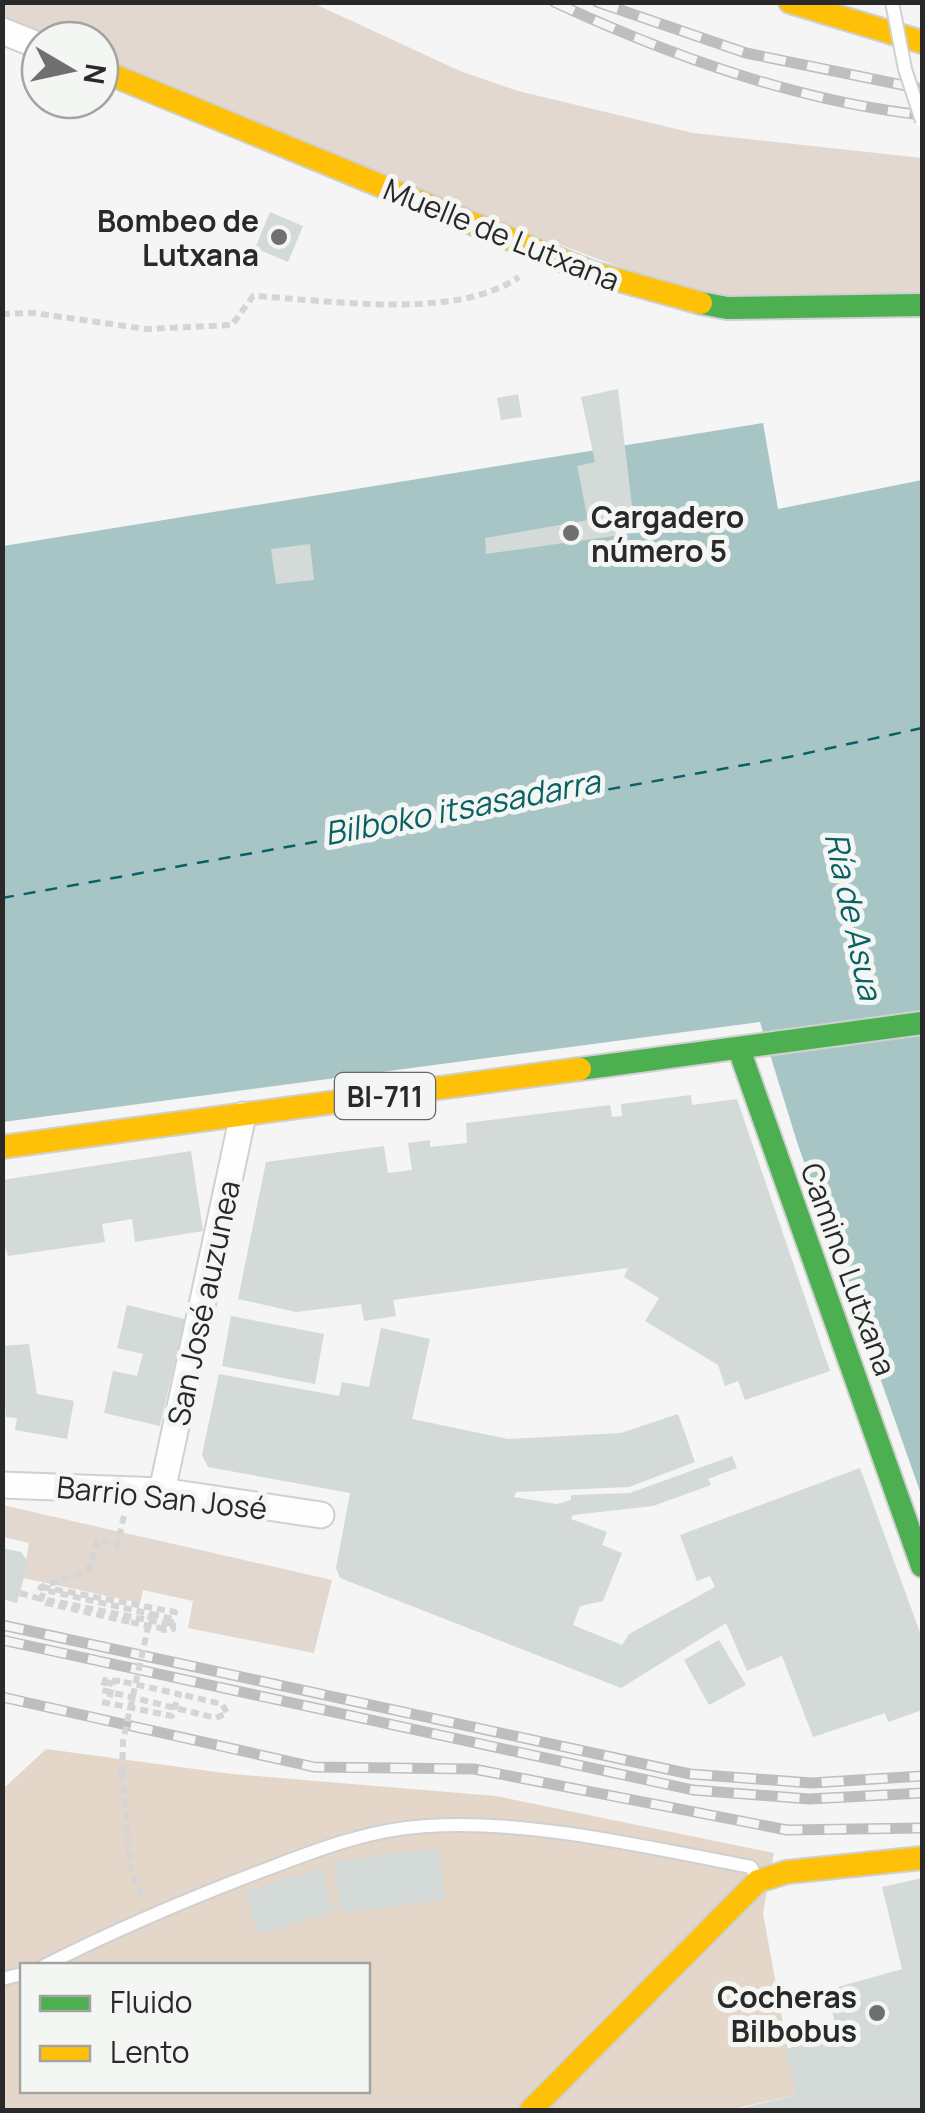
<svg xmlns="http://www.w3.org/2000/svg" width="925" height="2113" font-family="Manrope,sans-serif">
	<rect width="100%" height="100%" fill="#f4f5f4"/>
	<path fill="#e2d8cf" d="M2,3H313L460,71L518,91L693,133L922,158V305L727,308L100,70V40H40L3,31Z
		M2,1505L332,1580L314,1653L188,1628L193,1601L143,1590L140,1603L23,1578L29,1543L3,1537Z"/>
	<path fill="#e4d7c9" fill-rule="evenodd" d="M46,1749L232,1774L496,1796L774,1853L763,1913L796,2095L729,2110H3V1789ZM22,1966H368V2090H22Z"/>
	<path fill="#a8c5c6" d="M763,423L778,509L922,480V1497L797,1142L760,1022L3,1122V546Z"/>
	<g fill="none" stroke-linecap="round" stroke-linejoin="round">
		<path stroke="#096165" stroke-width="2.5" stroke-dasharray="12 10" stroke-linecap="butt" d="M2,898L789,757L922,728"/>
	</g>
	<path fill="#d3dad7" d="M270,212L303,226L288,262L255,248Z
		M618,389L633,514L648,515L649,531L486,554L485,538L588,520L577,466L595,462L581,397Z
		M518,394L522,417L501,420L497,398Z
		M310,544L314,580L276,584L271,549Z
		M691,1095L692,1105L737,1099L830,1371L745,1400L738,1381L725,1386L718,1365L645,1321L659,1298L624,1277L628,1268L393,1300L396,1316L364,1321L361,1304L296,1312L238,1299L266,1162L384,1146L388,1173L412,1170L408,1143L430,1140V1147L467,1143L466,1123L610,1105L612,1117L622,1116L621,1104Z
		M191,1151L203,1231L135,1242L132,1219L102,1224L105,1242L8,1256L2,1238V1180Z
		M127,1305L185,1319L160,1426L104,1413L113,1371L137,1376L143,1354L117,1348Z
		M231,1316L324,1334L315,1384L222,1366Z
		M381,1328L430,1339L412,1419L508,1439L621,1433L678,1414L695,1462L629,1487L516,1492L514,1497L557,1504L571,1500V1495L630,1493L732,1456L737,1468L708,1479L711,1485L653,1506L573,1515L571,1519L607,1532L602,1545L622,1553L603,1601L580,1606L573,1625L622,1645L629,1634L715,1587L710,1576L697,1581L680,1535L860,1468L922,1638V1710L888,1722L885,1713L813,1737L782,1656L747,1671L726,1623L621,1688L340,1578L336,1568L350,1493L208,1467L202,1455L219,1374L339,1396L342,1382L369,1387Z
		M29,1344L37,1394L74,1401L67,1439L15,1430L17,1418L6,1417L2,1346Z
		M2,1548L21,1552L28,1562L17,1603L2,1599Z
		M719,1640L746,1685L709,1705L684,1660Z
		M438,1848L445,1900L340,1913L334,1861Z
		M321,1868L334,1911L258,1934L245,1892Z
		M922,1878V2110H735L796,2095L785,2049L838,2035L827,1990L902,1969L882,1887Z"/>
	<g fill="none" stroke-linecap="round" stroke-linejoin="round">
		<g stroke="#cfd0cf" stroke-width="16">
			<path id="lane" d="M44,1966C117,1929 190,1898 267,1869C319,1849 371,1829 427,1826C528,1819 652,1848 751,1867L757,1879
				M2,1979L22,1974"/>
		</g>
		<g stroke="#cfd0cf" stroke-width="29">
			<path id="street" d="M2,31L40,46
				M2,1485L162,1491L321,1515
				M162,1491L243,1115"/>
		</g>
		<g stroke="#cfd0cf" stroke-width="26">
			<path id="fast" d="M701,303L727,308L922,305
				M739,1049L922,1566
				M580,1069L922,1023"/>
		</g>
		<g stroke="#cfd0cf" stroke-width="26">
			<path id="slow" d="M790,2L922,42
				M100,70L593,273L701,303
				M2,1147L580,1069
				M531,2110L758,1881L787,1872L922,1858"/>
		</g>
		<path stroke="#d4d5d4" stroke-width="6" stroke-dasharray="8 5" stroke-linecap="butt" d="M2,314L34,313L146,329L232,325L253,296C330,300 455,321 519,277
			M124,1516L117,1546L98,1539L88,1571L41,1587L37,1598L168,1624L165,1629L130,1622
			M42,1587L175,1612L171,1621L164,1620
			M20,1593L37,1598
			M106,1682L113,1684L108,1703
			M102,1702L172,1716L179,1694L120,1681
			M122,1773L131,1872L143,1898"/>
		<use href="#lane" stroke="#fdfefd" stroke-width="12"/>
		<use href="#street" stroke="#fdfefd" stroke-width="25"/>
		<use href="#fast" stroke="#4caf50" stroke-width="22"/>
		<use href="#slow" stroke="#ffc107" stroke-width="22"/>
		<g stroke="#bdbebd" stroke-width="11">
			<path id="rail" d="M554,2C668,55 797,101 922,115
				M597,2L746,53L922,89
				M2,1625L690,1774L811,1783L922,1776
				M2,1640L693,1790L809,1799L922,1793
				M2,1697L314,1767L474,1769L787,1830L922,1828"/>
		</g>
		<use href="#rail" stroke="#f4f6f3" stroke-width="8" stroke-dasharray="22" stroke-linecap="butt"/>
		<g stroke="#cfd0cf" stroke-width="16" stroke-linecap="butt">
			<path id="lane-bridge" d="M892,2L905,69L922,121"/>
		</g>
		<path stroke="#d4d5d4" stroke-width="6" stroke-dasharray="8 5" stroke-linecap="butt" d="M151,1614L173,1619V1629L161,1630
			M120,1681L105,1680L102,1690L216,1718L227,1713L222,1704L179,1694
			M122,1773L123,1741L151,1614L49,1591L43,1593L41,1601L46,1603L130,1622"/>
		<use href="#lane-bridge" stroke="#fdfefd" stroke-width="12"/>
	</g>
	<g fill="#6f706f" stroke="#f4f6f3" stroke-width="4">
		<circle cx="279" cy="237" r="10"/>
		<circle cx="571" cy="533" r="10"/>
		<circle cx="877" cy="2013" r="10"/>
	</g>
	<g text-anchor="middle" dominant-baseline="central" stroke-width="10" stroke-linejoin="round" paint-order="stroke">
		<rect fill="#f4f6f3" stroke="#656665" stroke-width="2.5" x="335" y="1073" width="100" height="46" rx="8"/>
		<g font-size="28" font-weight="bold" fill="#282928">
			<text x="385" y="1096">BI-711</text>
		</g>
		<g font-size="30" font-weight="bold" fill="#282928" stroke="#f4f6f3" text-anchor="end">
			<text x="259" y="220">Bombeo de<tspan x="259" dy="34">Lutxana</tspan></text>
			<text x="591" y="516" text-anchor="start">Cargadero<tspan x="591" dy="34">número 5</tspan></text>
			<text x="857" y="1996">Cocheras<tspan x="857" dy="34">Bilbobus</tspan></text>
		</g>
		<g font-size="30" fill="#282928" stroke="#f4f6f3">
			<text transform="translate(502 234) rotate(22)">Muelle de Lutxana</text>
			<text transform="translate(849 1269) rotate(70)">Camino Lutxana</text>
			<text transform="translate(203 1303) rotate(-78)">San José auzunea</text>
			<text transform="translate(162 1497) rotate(6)">Barrio San José</text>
		</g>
		<g font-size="32" font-style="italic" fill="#096165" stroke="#f4f6f3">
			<text transform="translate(462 807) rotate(-11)">Bilboko itsasadarra</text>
			<text transform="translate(854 916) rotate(78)">Ría de Asua</text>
		</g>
	</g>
	<rect width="925" height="2113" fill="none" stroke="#282928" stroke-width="10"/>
	<rect x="20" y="1963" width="350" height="130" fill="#f4f6f3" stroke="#a2a4a2" stroke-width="2.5"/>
	<rect x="40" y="1996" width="50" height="15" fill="#4caf50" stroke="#a2a4a2" stroke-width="2.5"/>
	<text x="110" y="2013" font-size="30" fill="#282928">Fluido</text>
	<rect x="40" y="2046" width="50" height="15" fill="#ffc107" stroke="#a2a4a2" stroke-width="2.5"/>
	<text x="110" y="2063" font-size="30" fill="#282928">Lento</text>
	<g transform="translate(70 70) rotate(99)"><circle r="48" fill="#f4f6f3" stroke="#a2a4a2" stroke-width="2.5"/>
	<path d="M0-8L18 38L0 25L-18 38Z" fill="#6f706f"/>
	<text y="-15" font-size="28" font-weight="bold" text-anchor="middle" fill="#282928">N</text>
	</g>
</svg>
